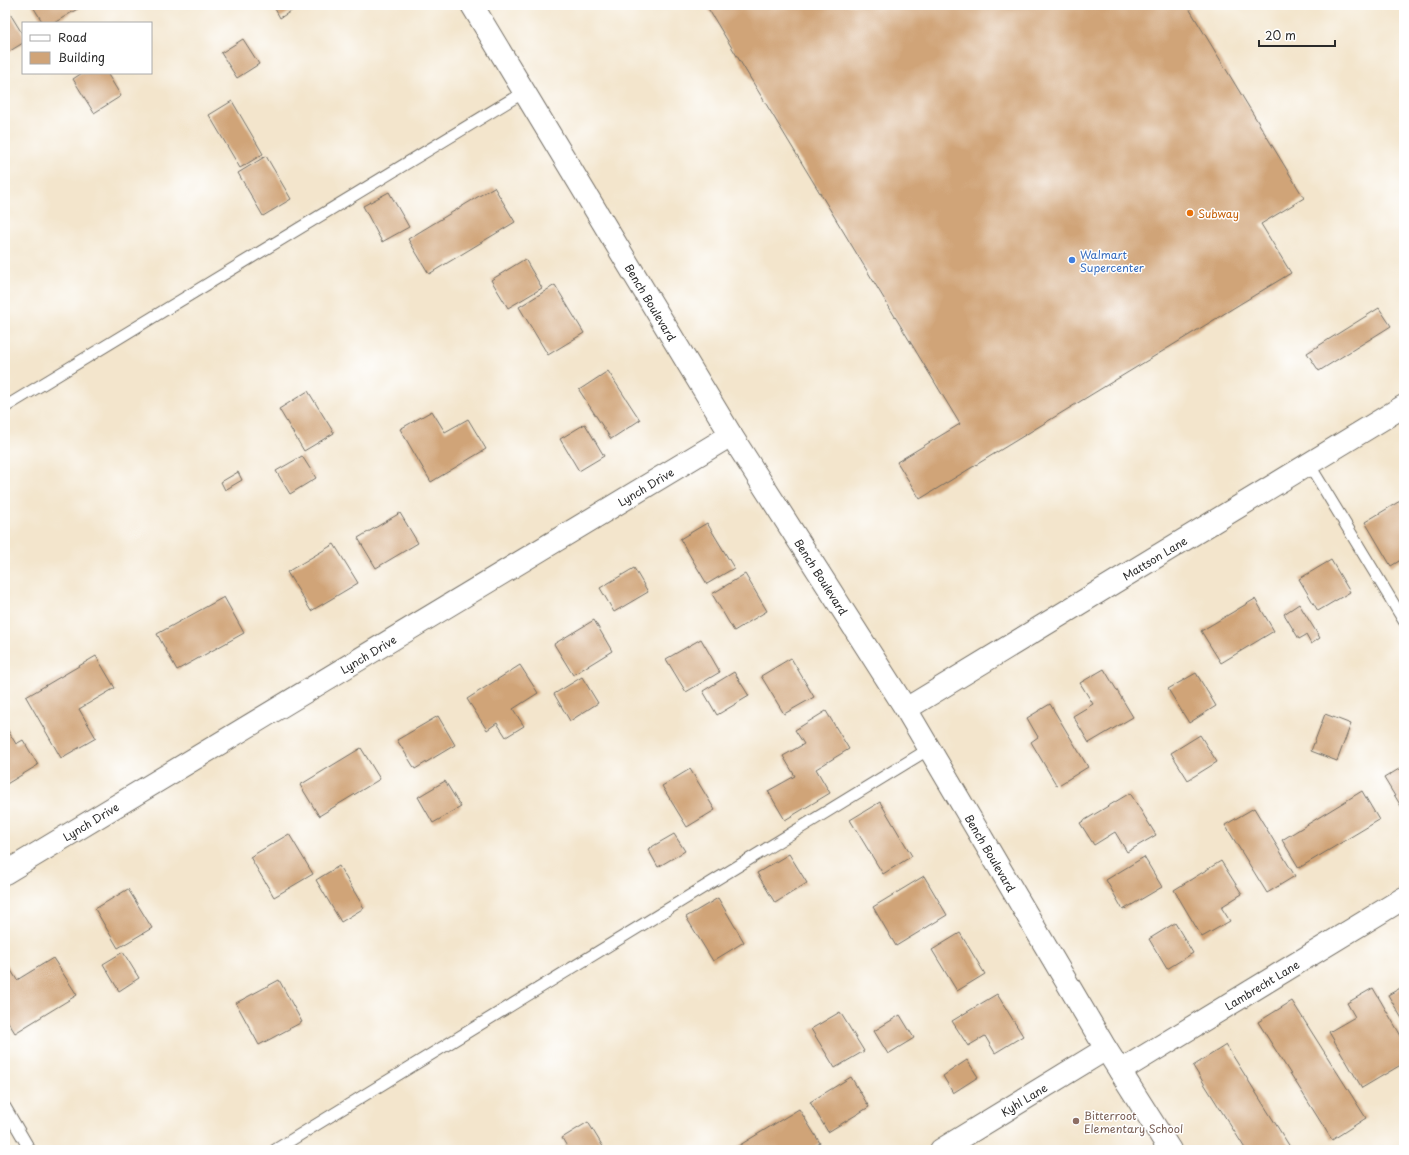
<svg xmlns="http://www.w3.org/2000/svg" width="1409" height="1155" font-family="'Playpen Sans',sans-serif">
	<rect width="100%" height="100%" fill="#fff"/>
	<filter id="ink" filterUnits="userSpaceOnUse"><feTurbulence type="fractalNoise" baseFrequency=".025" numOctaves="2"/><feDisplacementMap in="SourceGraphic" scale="8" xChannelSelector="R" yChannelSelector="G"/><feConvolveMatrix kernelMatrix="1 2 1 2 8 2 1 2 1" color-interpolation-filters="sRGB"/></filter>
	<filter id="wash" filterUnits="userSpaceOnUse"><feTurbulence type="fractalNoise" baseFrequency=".012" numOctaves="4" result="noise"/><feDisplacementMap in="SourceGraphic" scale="16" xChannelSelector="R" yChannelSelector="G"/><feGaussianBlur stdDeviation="0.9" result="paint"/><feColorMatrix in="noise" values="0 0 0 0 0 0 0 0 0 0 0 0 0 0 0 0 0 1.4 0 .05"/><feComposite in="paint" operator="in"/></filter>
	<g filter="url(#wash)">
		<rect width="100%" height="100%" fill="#f3e5cc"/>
		<g id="blocks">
			<path fill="#d0a478" d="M32,5H84L54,23H43Z
				M273,5H301L280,18Z
				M706,5H1187L1304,198L1261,224L1291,273L920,499L897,462L960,424Z
				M9,12L23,35V43L5,54V15Z
				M243,39L259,64L237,78L221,53Z
				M82,73H107L121,96L94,113L73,79Z
				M232,101L263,154L240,168L209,115Z
				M266,156L291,199L263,216L238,173Z
				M494,187L515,222L429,274L408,239Z
				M389,192L409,227L382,242L363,206Z
				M525,259L542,288L508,308L491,280Z
				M555,285L584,333L548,355L519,307Z
				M1379,308L1391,326L1319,371L1307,353Z
				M608,371L640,420L611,439L579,390Z
				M308,391L334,433L304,451L279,409Z
				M432,411L445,432L468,419L486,449L431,482L400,429Z
				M585,424L604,456L579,471L560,439Z
				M302,456L316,478L290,494L276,471Z
				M238,472L242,480L225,490L221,482Z
				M1400,501L1404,508V558L1391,566L1365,522Z
				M400,513L418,543L376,568L358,538Z
				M707,523L734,568L707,584L680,539Z
				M334,544L358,583L311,611L287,572Z
				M1331,560L1350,592L1318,611L1299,579Z
				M634,568L648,592L614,612L600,588Z
				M745,574L767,611L734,631L712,594Z
				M224,597L244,633L177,670L157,634Z
				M1255,599L1274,631L1221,663L1201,631Z
				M1299,604L1320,638L1311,644L1306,635L1299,639L1284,614Z
				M594,620L612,651L573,675L554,644Z
				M701,639L720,672L686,692L666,659Z
				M96,656L115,688L79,709L96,738L61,758L26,697Z
				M791,658L814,697L784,714L761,676Z
				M520,665L538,693L513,709L524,726L506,737L497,723L487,730L467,699Z
				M1104,669L1133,717L1089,743L1073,716L1093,704L1080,683Z
				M734,672L749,696L717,715L703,691Z
				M1196,673L1216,706L1189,723L1168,689Z
				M582,677L598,703L570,721L554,694Z
				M1050,704L1088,767L1057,786L1031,742L1038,737L1027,718Z
				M826,711L849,749L816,769L830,793L785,820L768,791L795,776L783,756L804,744L795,730Z
				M1325,714L1351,724L1337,761L1311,751Z
				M438,716L455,745L415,769L397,740Z
				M7,729L16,744L23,740L38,765L5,785V730Z
				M1200,735L1217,762L1188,780L1171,753Z
				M361,748L380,779L319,816L300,785Z
				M1404,766V811L1384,778Z
				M690,769L715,810L687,827L662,786Z
				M445,781L461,807L433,823L418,797Z
				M1362,791L1379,820L1299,868L1282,840Z
				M1130,793L1156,835L1127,852L1115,832L1094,845L1080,823Z
				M880,802L912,856L883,874L850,820Z
				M1254,808L1295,876L1267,893L1225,825Z
				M289,834L313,874L274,897L250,857Z
				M674,834L685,851L658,867L648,849Z
				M789,854L807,883L775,903L757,873Z
				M1144,857L1162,887L1123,910L1106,880Z
				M1221,861L1242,894L1221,907L1230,921L1202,937L1174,890Z
				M339,866L364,908L341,922L316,880Z
				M924,876L947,915L896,946L873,907Z
				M128,889L152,928L118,948L95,909Z
				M718,898L744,942L713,961L686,917Z
				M1175,923L1193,953L1167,969L1149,939Z
				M960,933L985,974L957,991L932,950Z
				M123,952L139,978L119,991L103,964Z
				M53,958L77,995L15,1033L5,1017V965L7,964L17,980Z
				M279,980L302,1022L259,1045L236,1003Z
				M1404,986V1022L1388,995Z
				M1373,988L1404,1041V1063L1362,1088L1329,1032L1355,1017L1347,1003Z
				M997,994L1023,1036L995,1053L985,1036L968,1046L952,1021Z
				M1292,1001L1366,1118L1332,1140L1258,1022Z
				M840,1012L864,1051L835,1068L811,1029Z
				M900,1015L914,1038L888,1054L874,1031Z
				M1226,1045L1292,1150H1246L1193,1066Z
				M967,1060L978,1077L953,1093L943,1076Z
				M851,1077L869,1107L828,1132L810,1102Z
				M799,1109L820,1143L809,1150H736L735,1148Z
				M588,1122L605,1150H569L562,1138Z"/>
		</g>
	</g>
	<g filter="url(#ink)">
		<use href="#blocks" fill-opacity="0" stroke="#716c63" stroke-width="1"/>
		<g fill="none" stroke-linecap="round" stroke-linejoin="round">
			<g stroke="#716c63" stroke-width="13">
				<path id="service" d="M5,407L524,92
					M1309,464L1404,621
					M5,1107L30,1150
					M275,1150L929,749"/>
			</g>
			<g stroke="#716c63" stroke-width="24">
				<g id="minor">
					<path id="s1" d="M906,709L1404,406"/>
					<path id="s2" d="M5,873L731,435"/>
					<path id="s3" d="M1120,1071L1404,898"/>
					<path id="s4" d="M941,1150L1106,1049"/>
				</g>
			</g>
			<g stroke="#716c63" stroke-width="24">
				<g id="secondary">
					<path id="s5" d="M472,5L731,435L906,709L1106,1049L1170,1150"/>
				</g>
			</g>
			<use href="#service" stroke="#fff" stroke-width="11"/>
			<use href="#minor" stroke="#fff" stroke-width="22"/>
			<use href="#secondary" stroke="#fff" stroke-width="22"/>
		</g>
	</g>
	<circle fill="#e8710a" stroke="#fff" stroke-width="1.5" cx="1190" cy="213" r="4"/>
	<circle fill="#3f7fe0" stroke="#fff" stroke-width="1.5" cx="1072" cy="260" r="4"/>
	<circle fill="#8d6e63" stroke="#fff" stroke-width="1.5" cx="1076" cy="1121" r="4"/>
	<g text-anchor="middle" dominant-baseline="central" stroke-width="3" stroke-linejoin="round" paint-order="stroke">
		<g font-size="11" fill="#c56008" stroke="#fff" text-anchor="start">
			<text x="1198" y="213">Subway</text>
		</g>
		<g font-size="11" fill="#366cbe" stroke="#fff" text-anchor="start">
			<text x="1080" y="254">Walmart<tspan x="1080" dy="13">Supercenter</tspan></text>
		</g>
		<g font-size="11" fill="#2b2b2b" stroke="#fff">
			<text stroke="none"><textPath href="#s5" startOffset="347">Bench Boulevard</textPath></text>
			<text stroke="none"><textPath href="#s2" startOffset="748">Lynch Drive</textPath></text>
			<text stroke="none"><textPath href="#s1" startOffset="291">Mattson Lane</textPath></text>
			<text stroke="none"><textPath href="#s5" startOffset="670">Bench Boulevard</textPath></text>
			<text stroke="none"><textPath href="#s2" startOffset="424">Lynch Drive</textPath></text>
			<text stroke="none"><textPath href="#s2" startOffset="100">Lynch Drive</textPath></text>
			<text stroke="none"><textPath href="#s5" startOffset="994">Bench Boulevard</textPath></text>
			<text stroke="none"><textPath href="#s3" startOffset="166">Lambrecht Lane</textPath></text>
			<text stroke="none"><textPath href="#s4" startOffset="97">Kyhl Lane</textPath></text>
		</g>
		<g font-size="11" fill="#785e54" stroke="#fff" text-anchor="start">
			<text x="1084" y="1115">Bitterroot<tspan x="1084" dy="13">Elementary School</tspan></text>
		</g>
	</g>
	<rect width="1409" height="1155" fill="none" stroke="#fff" stroke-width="20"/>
	<rect x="22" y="22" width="130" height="52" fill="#ffffff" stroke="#aaaaaa"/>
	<rect x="30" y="35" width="20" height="6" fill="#ffffff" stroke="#aaaaaa"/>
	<text x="58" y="42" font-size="12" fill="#2b2b2b">Road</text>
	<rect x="30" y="52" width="20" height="12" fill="#d0a478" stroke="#aaaaaa"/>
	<text x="58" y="62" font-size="12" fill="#2b2b2b">Building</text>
	<path d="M1259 40v6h76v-6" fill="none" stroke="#2b2b2b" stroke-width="2"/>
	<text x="1265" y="40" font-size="12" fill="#2b2b2b" stroke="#ffffff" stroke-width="3" paint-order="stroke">20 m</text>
</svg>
